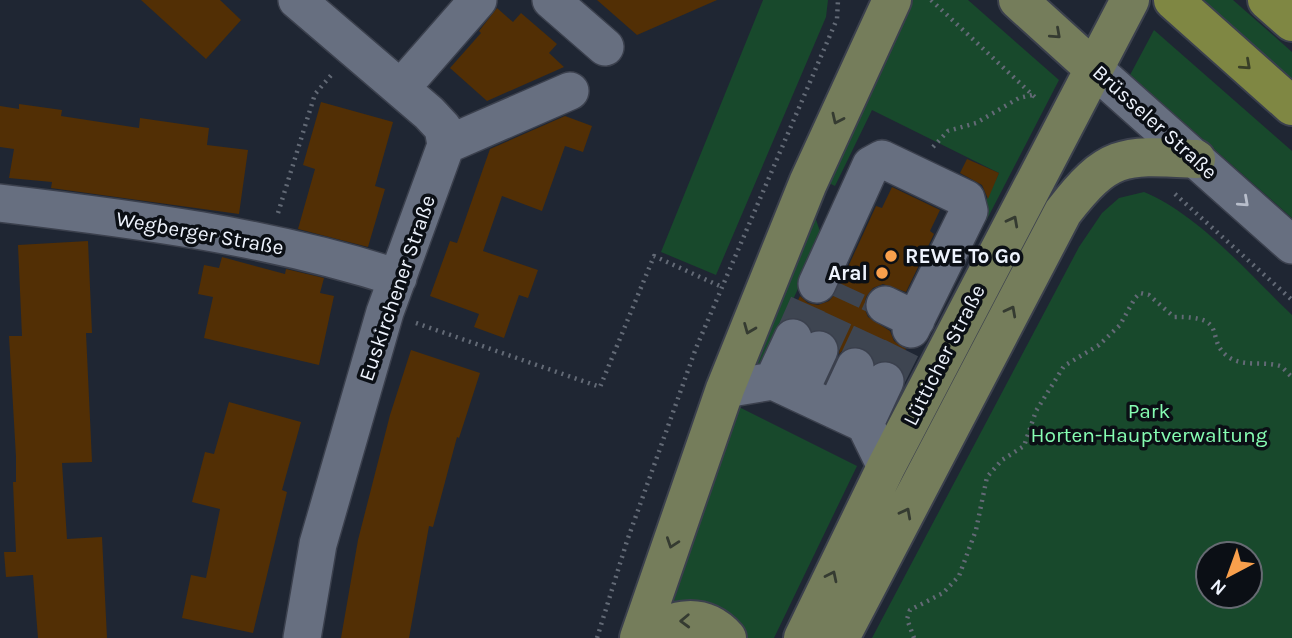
<svg xmlns="http://www.w3.org/2000/svg" width="1292" height="638" font-family="Karla,sans-serif">
	<rect width="100%" height="100%" fill="#1f2633"/>
	<path fill="#18492c" fill-rule="evenodd" d="M763,0H828L826,17L716,275L661,252Z
		M913,0H968L1059,80L968,256L961,253L999,173L872,110L835,186L829,183L861,106Z
		M1199,0H1233L1292,52V81Z
		M1154,30L1292,151V218L1130,75Z
		M1144,192C1198,214 1249,274 1292,315V638H872L1079,247L1102,213L1119,198ZM1208,554H1250V596H1208Z
		M815,217L822,237L764,362L756,366Z
		M739,407L857,466L774,638H740L671,609Z"/>
	<path fill="#522f05" d="M141,0H220L241,20L206,59Z
		M597,0H717L637,35Z
		M497,8L513,22L521,13L557,44L549,53L564,67L487,101L450,68L481,33L479,31Z
		M321,102L393,122L375,186L385,189L368,247L298,229L315,169L303,165Z
		M19,104L62,110L61,116L139,128L140,118L209,128L207,145L248,150L239,214L51,188L52,182L9,178L14,149L0,147V106L19,109Z
		M565,116L592,126L583,152L565,146L542,211L502,196L483,251L538,270L528,298L519,295L504,338L474,327L479,314L430,296L450,241L457,243L490,149Z
		M967,159L999,173L988,199L982,185L960,173Z
		M892,187L940,210L930,231L934,234L906,292L883,284L873,288L866,297L864,307L868,317L890,331L894,341L906,349L898,366L884,360L875,363L872,354L863,348L852,346L844,349L839,354L840,347L836,339L828,331L818,329L812,331L802,319L790,317L800,296L808,303L818,305L829,301L836,293L876,206L882,208Z
		M88,241L92,333H86L92,462L62,463L67,539L102,537L107,638H38L33,575L6,577L4,552H16L13,482H16V457L9,336H22L18,245Z
		M222,257L285,274L286,269L324,278L320,293L334,296L319,365L204,338L213,297L198,294L204,265L219,268Z
		M411,350L480,373L459,438L457,437L433,527L429,526L409,638H341L358,540L390,415Z
		M229,402L301,422L282,490L287,492L253,633L182,618L191,575L206,578L220,509L192,502L205,452L214,454Z"/>
	<g fill="none" stroke-linecap="round" stroke-linejoin="round">
		<path stroke="#3e4551" stroke-width="37" stroke-dasharray="37 18" stroke-linecap="butt" d="M793,338L817,284
			M819,350L848,287
			M855,367L884,305
			M885,381L911,329"/>
		<g stroke="#3b404d" stroke-width="40">
			<path id="minor" d="M297,0L429,113L443,128L446,145L385,312L318,544L302,638
				M551,0L605,47
				M1093,68L1292,245
				M401,88L478,0
				M446,145L570,91
				M0,203C134,219 269,236 398,278
				M817,284L871,165L882,159L966,199L969,211L911,329
				M885,305L916,320
				M773,381L865,424L886,467
				M725,389L773,381L793,338
				M799,393L819,350
				M835,410L855,367
				M865,424L885,381"/>
		</g>
		<g stroke="#3b404d" stroke-width="42">
			<path id="major" d="M1018,0L1093,68
				M640,635C672,622 700,608 727,638
				M639,638L725,389L808,183L892,0
				M803,638L886,467L1130,0
				M840,638L1063,212C1109,152 1124,155 1196,159"/>
		</g>
		<g stroke="#3b404d" stroke-width="42">
			<path id="highway" d="M1173,0L1292,106
				M1267,0L1292,22"/>
		</g>
		<path stroke="#636a76" stroke-width="4.5" stroke-dasharray="2 5" stroke-linecap="butt" d="M931,0L1038,100
			M933,147L948,131L976,123L1019,98L1032,95
			M1175,194L1292,300
			M278,213L315,94L333,73
			M416,323L600,387L654,256L722,287
			M597,638L627,541L696,348L837,19L838,0
			M914,638L907,619L910,610L943,593L959,576L976,530L987,477L1002,460L1024,446L1036,411L1064,366L1099,345L1120,325L1135,298L1140,293L1149,295L1174,317C1233,316 1202,340 1230,358C1245,367 1264,361 1280,366C1284,368 1288,374 1292,377"/>
		<use href="#minor" stroke="#676f80" stroke-width="37"/>
		<use href="#major" stroke="#757d5b" stroke-width="38"/>
		<use href="#highway" stroke="#7f8743" stroke-width="38"/>
	</g>
	<defs><path id="oneway-chevron" d="M-2-3.5L2.5 0L-2 3.5" fill="none" stroke-width="1.6" stroke-linecap="round" stroke-linejoin="round" transform="scale(1.75)"/></defs>
	<g stroke="#353b31">
		<use href="#oneway-chevron" transform="translate(1056 34) rotate(42)"/>
		<use href="#oneway-chevron" transform="translate(837 119) rotate(115)"/>
		<use href="#oneway-chevron" transform="translate(1013 221) rotate(-62)"/>
		<use href="#oneway-chevron" transform="translate(1011 311) rotate(-62)"/>
		<use href="#oneway-chevron" transform="translate(749 329) rotate(112)"/>
		<use href="#oneway-chevron" transform="translate(906 513) rotate(-62)"/>
		<use href="#oneway-chevron" transform="translate(672 543) rotate(109)"/>
		<use href="#oneway-chevron" transform="translate(832 576) rotate(-64)"/>
		<use href="#oneway-chevron" transform="translate(685 621) rotate(178)"/>
	</g>
	<use stroke="#393f27" href="#oneway-chevron" transform="translate(1246 65) rotate(42)"/>
	<use stroke="#b8becb" href="#oneway-chevron" transform="translate(1244 202) rotate(42)"/>
	<g fill="#f9a04c" stroke="#0b0f15" stroke-width="2.5">
		<circle cx="891" cy="256" r="7"/>
		<circle cx="882" cy="273" r="7"/>
	</g>
	<g text-anchor="middle" dominant-baseline="central" stroke-width="7" stroke-linejoin="round" paint-order="stroke">
		<g font-size="21" fill="#eef3fd" stroke="#0b0f15">
			<text transform="translate(1155 122) rotate(42)">Brüsseler Straße</text>
			<text transform="translate(200 233) rotate(10)">Wegberger Straße</text>
			<text transform="translate(397 288) rotate(-71)">Euskirchener Straße</text>
			<text transform="translate(944 355) rotate(-63)">Lütticher Straße</text>
		</g>
		<g font-size="21" font-weight="bold" fill="#eef3fd" stroke="#0b0f15" text-anchor="start">
			<text x="905" y="256">REWE To Go</text>
			<text x="868" y="273" text-anchor="end">Aral</text>
		</g>
		<g font-size="21" fill="#86fdb2" stroke="#0b0f15">
			<text x="1149" y="411">Park<tspan x="1149" dy="24">Horten-Hauptverwaltung</tspan></text>
		</g>
	</g>
	<g transform="translate(1229 575) rotate(221)"><circle r="33" fill="#0b0f15" stroke="#666a72" stroke-width="2"/>
	<path d="M0-5L12 26L0 18L-12 26Z" fill="#f9a04c"/>
	<text y="-10" font-size="19" font-weight="bold" text-anchor="middle" fill="#eef3fd">N</text>
	</g>
</svg>
